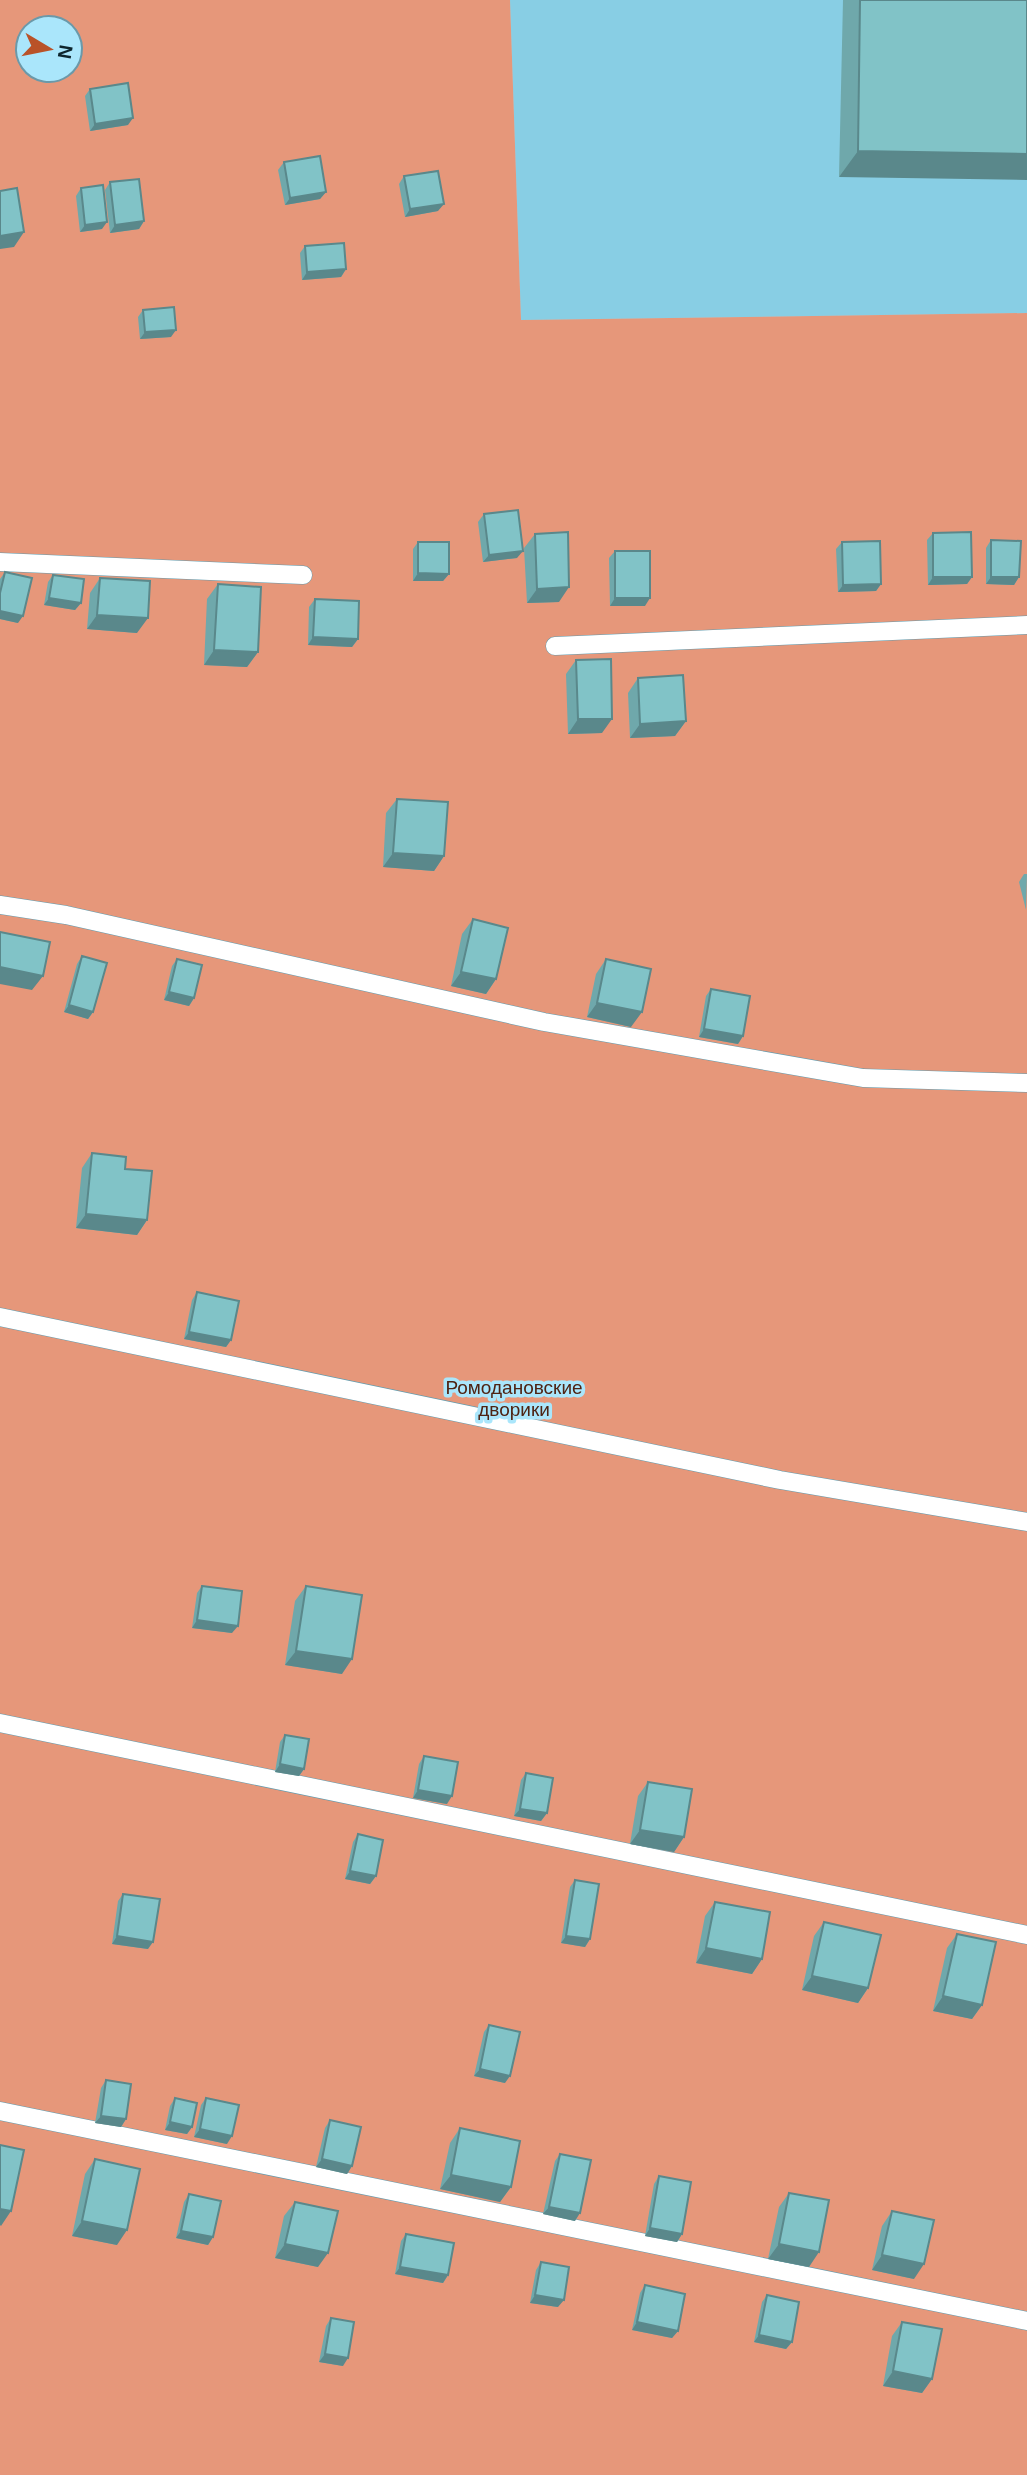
<svg xmlns="http://www.w3.org/2000/svg" width="1027" height="2475" font-family="Arial,sans-serif">
	<rect width="100%" height="100%" fill="#9dd9ee"/>
	<path fill="#88cee4" d="M510,0H1027V313L521,320Z"/>
	<path fill="#e6977a" fill-rule="evenodd" d="M0,0H510L521,320L1027,313V2475H0ZM28,28H70V70H28Z"/>
	<g fill="none" stroke-linecap="round" stroke-linejoin="round">
		<g stroke="#609bae" stroke-width="19">
			<path id="service" d="M0,562L303,575
				M555,646L1027,625
				M0,905L66,915L544,1022L863,1078L1027,1083
				M0,1317L780,1480L1027,1522
				M0,1723L1027,1935
				M0,2111L1027,2321"/>
		</g>
		<use href="#service" stroke="#fff" stroke-width="18"/>
	</g>
	<path fill="#6fa8ab" d="M843,0H1027L839,177Z
		M90,89L128,125L90,131L85,96Z
		M284,162L326,192L320,199L285,205L278,170Z
		M404,176L438,211L405,217L399,184Z
		M110,182L144,221L139,229L110,233L105,190Z
		M81,188L102,229L80,232L76,196Z
		M305,246L346,269L341,277L302,280L300,253Z
		M143,310L171,337L140,339L138,317Z
		M484,514L517,558L483,562L478,522Z
		M933,533L972,577L967,584L928,585L927,540Z
		M535,534L559,602L527,603L524,548Z
		M991,540L1019,577L1014,585L986,584V548Z
		M418,542L449,574L443,581H413V549Z
		M842,542L881,584L876,591L838,592L836,549Z
		M615,551L645,606H610L609,558Z
		M5,572L18,623L0,619V579Z
		M53,575L81,603L75,610L44,605L48,582Z
		M100,578L137,633L87,629L90,593Z
		M218,584L258,652L247,667L204,665L207,599Z
		M315,599L358,639L352,647L308,645L309,607Z
		M576,660L602,733L568,734L566,674Z
		M638,678L686,721L675,736L630,738L628,693Z
		M397,799L444,856L434,871L383,867L386,813Z
		M1024,874H1027L1026,910L1019,882Z
		M473,919L496,979L486,994L451,986L462,934Z
		M82,956L93,1012L88,1019L64,1012L77,964Z
		M177,959L194,998L189,1006L164,1000L172,966Z
		M606,959L631,1027L587,1017L596,974Z
		M711,989L743,1036L738,1044L699,1037L706,996Z
		M92,1153L125,1169L147,1220L137,1235L76,1228L82,1168Z
		M197,1292L231,1340L226,1347L184,1339L192,1300Z
		M202,1586L232,1633L192,1628L197,1593Z
		M306,1586L342,1674L285,1665L295,1601Z
		M285,1735L304,1769L299,1776L275,1772L280,1742Z
		M424,1756L447,1804L413,1798L419,1764Z
		M526,1773L547,1813L541,1821L514,1816L521,1780Z
		M648,1782L684,1837L674,1852L630,1844L638,1796Z
		M358,1834L376,1876L370,1884L345,1879L353,1842Z
		M575,1880L590,1939L585,1947L561,1943L570,1887Z
		M123,1894L148,1949L112,1944L118,1901Z
		M715,1902L762,1959L752,1974L696,1963L705,1916Z
		M824,1922L868,1988L858,2003L802,1990L814,1936Z
		M957,1934L982,2005L972,2019L933,2011L947,1948Z
		M489,2025L505,2083L474,2076L484,2032Z
		M106,2080L126,2119L121,2127L95,2123L101,2088Z
		M175,2098L192,2127L187,2134L165,2130L170,2106Z
		M206,2098L227,2144L194,2137L201,2105Z
		M330,2120L352,2166L347,2174L316,2167L325,2128Z
		M460,2128L511,2187L500,2202L440,2189L450,2143Z
		M560,2154L575,2221L543,2214L555,2161Z
		M95,2159L117,2245L72,2236L85,2174Z
		M659,2176L682,2234L677,2242L645,2236L654,2184Z
		M789,2193L809,2267L768,2259L779,2207Z
		M189,2194L213,2237L208,2245L176,2238L184,2202Z
		M295,2202L318,2267L275,2258L284,2216Z
		M892,2211L914,2279L872,2270L882,2226Z
		M406,2234L448,2275L443,2283L395,2274L401,2241Z
		M541,2262L558,2307L530,2303L536,2270Z
		M645,2285L678,2331L672,2338L632,2330L640,2293Z
		M767,2295L792,2342L786,2349L754,2342L762,2302Z
		M331,2318L343,2366L319,2362L326,2326Z
		M902,2322L932,2379L922,2393L883,2386L892,2336Z"/>
	<path fill="#5a888b" d="M133,118L128,125L90,131L95,124Z
		M858,151L1027,154V180L839,177Z
		M326,192L320,199L285,205L290,198Z
		M444,204L438,211L405,217L410,209Z
		M144,221L139,229L110,233L115,225Z
		M107,222L102,229L80,232L85,225Z
		M24,232L14,247L0,249V236Z
		M346,269L341,277L302,280L307,272Z
		M176,330L171,337L140,339L145,332Z
		M523,551L517,558L483,562L489,555Z
		M418,573L449,574L443,581H413Z
		M933,577H972L967,584L928,585Z
		M991,577H1019L1014,585L986,584Z
		M881,584L876,591L838,592L843,585Z
		M569,587L559,602L527,603L537,589Z
		M49,598L81,603L75,610L44,605Z
		M615,598H650L645,606H610Z
		M0,611L23,616L18,623L0,619Z
		M97,615L148,618L137,633L87,629Z
		M313,637L358,639L352,647L308,645Z
		M214,650L258,652L247,667L204,665Z
		M578,719H612L602,733L568,734Z
		M686,721L675,736L630,738L640,724Z
		M393,853L444,856L434,871L383,867Z
		M0,967L43,976L32,990L0,984Z
		M461,972L496,979L486,994L451,986Z
		M169,992L194,998L189,1006L164,1000Z
		M597,1003L642,1012L631,1027L587,1017Z
		M69,1005L93,1012L88,1019L64,1012Z
		M704,1029L743,1036L738,1044L699,1037Z
		M86,1214L147,1220L137,1235L76,1228Z
		M189,1332L231,1340L226,1347L184,1339Z
		M197,1620L238,1626L232,1633L192,1628Z
		M296,1651L352,1659L342,1674L285,1665Z
		M280,1764L304,1769L299,1776L275,1772Z
		M418,1790L452,1796L447,1804L413,1798Z
		M520,1809L547,1813L541,1821L514,1816Z
		M640,1830L684,1837L674,1852L630,1844Z
		M350,1871L376,1876L370,1884L345,1879Z
		M117,1936L153,1942L148,1949L112,1944Z
		M566,1936L590,1939L585,1947L561,1943Z
		M706,1948L762,1959L752,1974L696,1963Z
		M812,1976L868,1988L858,2003L802,1990Z
		M943,1996L982,2005L972,2019L933,2011Z
		M480,2069L510,2076L505,2083L474,2076Z
		M101,2116L126,2119L121,2127L95,2123Z
		M170,2122L192,2127L187,2134L165,2130Z
		M200,2129L232,2136L227,2144L194,2137Z
		M322,2159L352,2166L347,2174L316,2167Z
		M451,2175L511,2187L500,2202L440,2189Z
		M549,2207L580,2213L575,2221L543,2214Z
		M0,2209L11,2211L1,2226L0,2225Z
		M82,2221L127,2230L117,2245L72,2236Z
		M650,2228L682,2234L677,2242L645,2236Z
		M181,2231L213,2237L208,2245L176,2238Z
		M285,2244L328,2253L318,2267L275,2258Z
		M779,2244L819,2252L809,2267L768,2259Z
		M882,2255L924,2264L914,2279L872,2270Z
		M400,2267L448,2275L443,2283L395,2274Z
		M535,2295L564,2300L558,2307L530,2303Z
		M637,2322L678,2331L672,2338L632,2330Z
		M759,2335L792,2342L786,2349L754,2342Z
		M325,2354L348,2358L343,2366L319,2362Z
		M893,2371L932,2379L922,2393L883,2386Z"/>
	<path fill="#81c3c7" stroke="#5a888b" stroke-width="2" d="M860,0H1027V154L858,151Z
		M128,83L133,118L95,124L90,89Z
		M320,156L326,192L290,198L284,162Z
		M438,171L444,204L410,209L404,176Z
		M139,179L144,221L115,225L110,182Z
		M103,185L107,222L85,225L81,188Z
		M17,188L24,232L0,236V191Z
		M344,243L346,269L307,272L305,246Z
		M174,307L176,330L145,332L143,310Z
		M518,510L523,551L489,555L484,514Z
		M568,532L569,587L537,589L535,534Z
		M971,532L972,577H933V533Z
		M991,540L1021,541L1019,577H991Z
		M880,541L881,584L843,585L842,542Z
		M418,542H449V574L418,573Z
		M615,551H650V598H615Z
		M5,572L32,578L23,616L0,611V593Z
		M53,575L84,579L81,603L49,598Z
		M100,578L150,581L148,618L97,615Z
		M218,584L261,587L258,652L214,650Z
		M315,599L359,601L358,639L313,637Z
		M611,659L612,719H578L576,660Z
		M683,675L686,721L640,724L638,678Z
		M397,799L448,802L444,856L393,853Z
		M473,919L508,928L496,979L461,972Z
		M0,932L50,942L43,976L0,967Z
		M82,956L107,963L93,1012L69,1005Z
		M177,959L202,965L194,998L169,992Z
		M606,959L651,969L642,1012L597,1003Z
		M711,989L750,996L743,1036L704,1029Z
		M92,1153L126,1157L125,1169L152,1171L147,1220L86,1214Z
		M197,1292L239,1301L231,1340L189,1332Z
		M202,1586L242,1591L238,1626L197,1620Z
		M306,1586L362,1595L352,1659L296,1651Z
		M285,1735L309,1739L304,1769L280,1764Z
		M424,1756L458,1762L452,1796L418,1790Z
		M526,1773L553,1778L547,1813L520,1809Z
		M648,1782L692,1789L684,1837L640,1830Z
		M358,1834L383,1840L376,1876L350,1871Z
		M575,1880L599,1884L590,1939L566,1936Z
		M123,1894L160,1899L153,1942L117,1936Z
		M715,1902L770,1912L762,1959L706,1948Z
		M824,1922L881,1935L868,1988L812,1976Z
		M957,1934L996,1942L982,2005L943,1996Z
		M489,2025L520,2032L510,2076L480,2069Z
		M106,2080L131,2084L126,2119L101,2116Z
		M175,2098L197,2103L192,2127L170,2122Z
		M206,2098L239,2105L232,2136L200,2129Z
		M330,2120L361,2127L352,2166L322,2159Z
		M460,2128L520,2141L511,2187L451,2175Z
		M0,2145L24,2150L11,2211L0,2209Z
		M560,2154L591,2160L580,2213L549,2207Z
		M95,2159L140,2169L127,2230L82,2221Z
		M659,2176L691,2182L682,2234L650,2228Z
		M789,2193L829,2200L819,2252L779,2244Z
		M189,2194L221,2201L213,2237L181,2231Z
		M295,2202L338,2211L328,2253L285,2244Z
		M892,2211L934,2220L924,2264L882,2255Z
		M406,2234L454,2243L448,2275L400,2267Z
		M541,2262L569,2267L564,2300L535,2295Z
		M645,2285L685,2294L678,2331L637,2322Z
		M767,2295L799,2302L792,2342L759,2335Z
		M331,2318L354,2322L348,2358L325,2354Z
		M902,2322L942,2329L932,2379L893,2371Z"/>
	<g text-anchor="middle" dominant-baseline="central" stroke-width="7" stroke-linejoin="round" paint-order="stroke">
		<g font-size="19" fill="#4e2313" stroke="#aae6fb">
			<text x="514" y="1387">Ромодановские<tspan x="514" dy="22">дворики</tspan></text>
		</g>
	</g>
	<g transform="translate(49 49) rotate(100)"><circle r="33" fill="#aae6fb" stroke="#6b99a9" stroke-width="2"/>
	<path d="M0-5L12 26L0 18L-12 26Z" fill="#b95228"/>
	<text y="-10" font-size="19" font-weight="bold" text-anchor="middle" fill="#0d252d">N</text>
	</g>
</svg>
